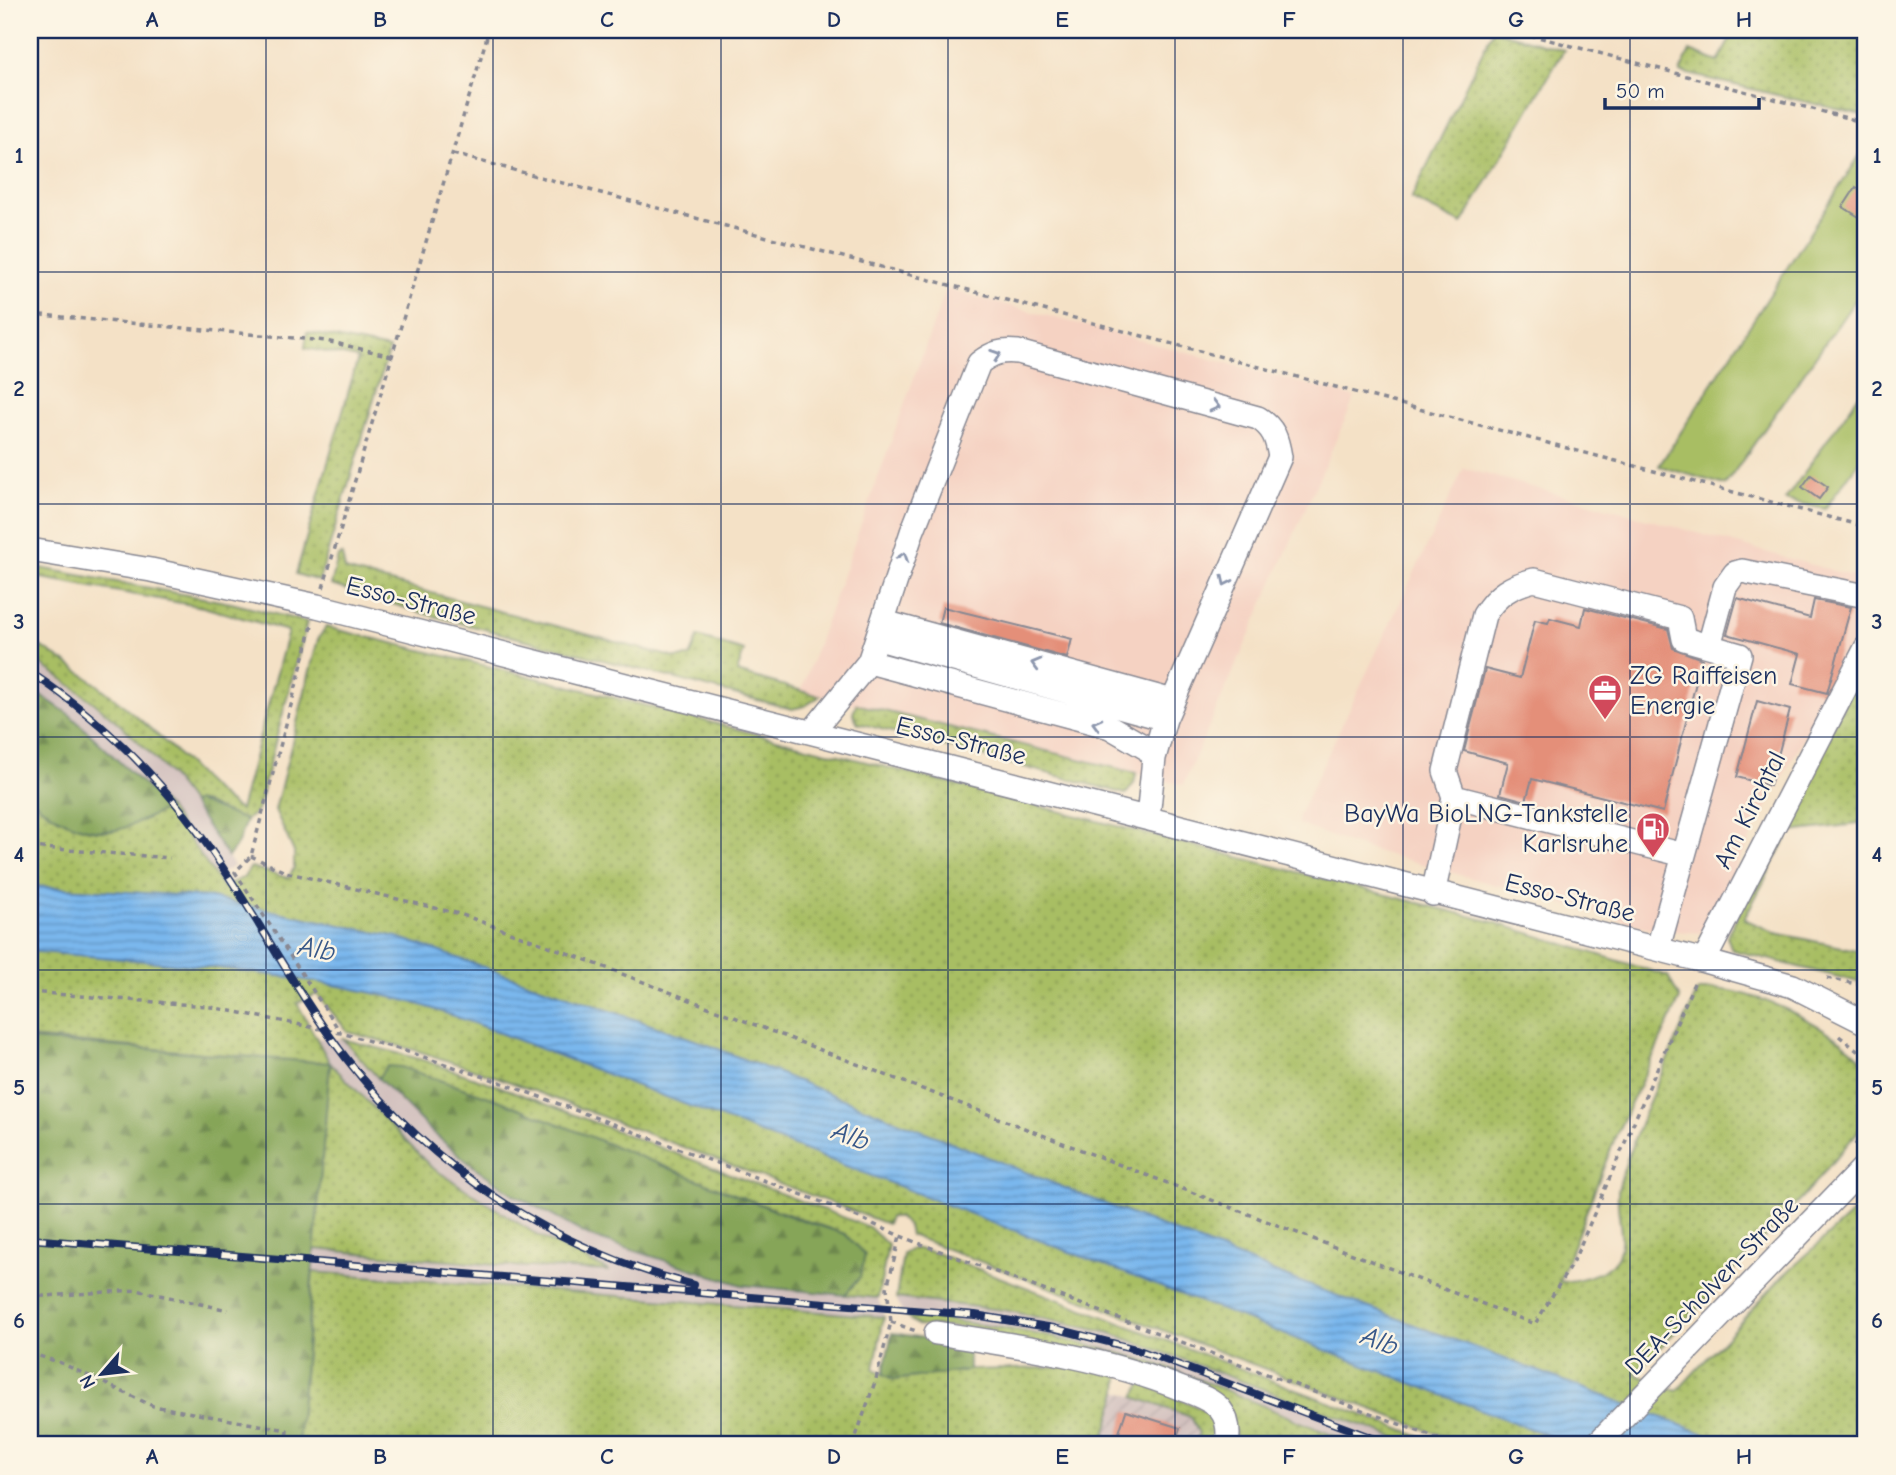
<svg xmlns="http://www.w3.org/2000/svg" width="1896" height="1475" font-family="'Comic Neue',sans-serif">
	<defs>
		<pattern id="industrial-furrows" width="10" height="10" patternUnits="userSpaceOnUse" patternTransform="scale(1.75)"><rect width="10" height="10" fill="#d1bfbd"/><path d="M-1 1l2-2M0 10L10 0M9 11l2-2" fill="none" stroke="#b3a4a5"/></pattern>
		<pattern id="grass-dots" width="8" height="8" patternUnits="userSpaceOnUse" patternTransform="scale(1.75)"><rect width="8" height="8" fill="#a8be63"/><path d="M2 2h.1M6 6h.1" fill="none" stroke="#889b55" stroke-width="1.8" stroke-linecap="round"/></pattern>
		<pattern id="forest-firs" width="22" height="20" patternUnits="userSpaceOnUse" patternTransform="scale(1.75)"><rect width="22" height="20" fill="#86a559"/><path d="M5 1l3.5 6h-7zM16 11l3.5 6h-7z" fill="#6d874d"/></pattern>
		<pattern id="water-rules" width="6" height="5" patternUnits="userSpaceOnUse" patternTransform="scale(1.75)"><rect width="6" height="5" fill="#7ab7ed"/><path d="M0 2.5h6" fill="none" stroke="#6395c3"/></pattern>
	</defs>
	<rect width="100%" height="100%" fill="#fcf5e5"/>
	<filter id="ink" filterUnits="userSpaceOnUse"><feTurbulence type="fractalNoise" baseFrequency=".0143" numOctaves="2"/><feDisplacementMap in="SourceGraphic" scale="14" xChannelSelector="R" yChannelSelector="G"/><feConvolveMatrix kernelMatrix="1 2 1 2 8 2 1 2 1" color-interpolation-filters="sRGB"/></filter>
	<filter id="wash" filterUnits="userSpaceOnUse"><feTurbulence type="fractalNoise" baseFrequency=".00686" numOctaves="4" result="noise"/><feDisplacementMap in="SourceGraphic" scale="28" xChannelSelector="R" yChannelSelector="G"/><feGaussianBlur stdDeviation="1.57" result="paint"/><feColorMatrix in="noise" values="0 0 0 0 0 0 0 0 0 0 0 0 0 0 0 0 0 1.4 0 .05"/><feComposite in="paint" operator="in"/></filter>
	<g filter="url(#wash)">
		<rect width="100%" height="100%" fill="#f4e1c6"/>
		<path fill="#f5d2c2" d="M946,289L1355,397L1183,785L801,691Z
			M1464,468L1866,580V618L1701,933L1651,929L1351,844L1298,824L1299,815Z"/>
		<path fill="url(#industrial-furrows)" d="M1118,1391L1191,1417L1199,1433L1194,1445H1102Z"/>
		<path fill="#d1bfbd" d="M30,657L109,716L172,775L234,866L216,876L168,808L70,716L30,688Z
			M318,1038L343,1039L355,1056L404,1105L513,1194L589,1236L742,1285L878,1298L884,1317L313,1272L30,1226L508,1266L606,1271L542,1238L431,1167L330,1063Z
			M896,1298L1004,1310L1111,1333L1415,1445H1358L1254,1401L1143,1360L1056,1338L970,1322L903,1315Z"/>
		<path fill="url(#grass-dots)" stroke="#627660" stroke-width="2" d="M1493,30L1564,50L1462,224L1411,199Z
			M1735,30H1866V116L1680,72L1690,51L1718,62Z
			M307,332L389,349L319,581L296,574L358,358L305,348Z
			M342,555L345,570L676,658L690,657L698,637L744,651L737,672L820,696L805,706L792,709L426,614L331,585L338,556Z
			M30,566L231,603L307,622L257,811L246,820L230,816L203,802L192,804C151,745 90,696 30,657V640C79,668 123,703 164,741C190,764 210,791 240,810L288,631L203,607L30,576Z
			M326,627L549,681L1493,922L1668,976L1680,999L1617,1133L1559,1282C1577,1281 1605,1275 1616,1259C1629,1240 1613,1210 1619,1186C1637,1119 1671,1056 1697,992C1735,977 1838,1029 1862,1060L1866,1068V1122L1802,1198L1635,1374L1677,1391L1783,1276L1866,1201V1445H1734L1287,1277L703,1043L397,937L206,897L30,886V797C49,817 88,836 116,830C134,826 151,816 168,808L223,888L244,877L251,867L288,878L294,868V852L275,810L318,639Z
			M1866,660V823L1790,832L1744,919L1776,933L1866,952V984L1732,950L1727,936Z
			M856,704L1136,773L1134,783L1126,794L858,723L853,714Z
			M30,951C155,962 281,969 404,1000C429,1006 455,1017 479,1025L1573,1445H1467L910,1235L908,1226L898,1217H890L887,1224L497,1077L418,1051L348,1032L317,994L297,1003L330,1063L431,1167L542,1238L609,1271L508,1266L314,1249L330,1064L30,1038Z
			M343,1039L420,1059L496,1085L869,1227L888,1245L878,1298L845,1295L860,1277L845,1234C695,1184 551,1118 401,1067H387L378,1078Z
			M913,1248L936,1253L1442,1445H1415L1111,1333L1004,1310L896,1298L903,1254Z
			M313,1272L884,1317L874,1369L894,1380L969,1370L1079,1367L1119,1376L1118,1391L1102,1445H298Z
			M903,1315C984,1324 1065,1336 1144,1360C1213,1382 1279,1414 1347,1441L1302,1438L1284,1445H1238L1227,1405L958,1327L919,1326Z
			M1142,1383L1209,1412L1217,1423L1221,1445H1194L1199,1433L1191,1417L1134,1397Z"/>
		<path fill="url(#forest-firs)" stroke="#506a5c" stroke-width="2" d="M30,688L70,715L168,808C151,816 134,826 116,830C88,836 49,817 30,797Z
			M196,801L246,820L238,843L228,857L192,804Z
			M30,1040L330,1063L298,1445H30Z
			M387,1066L401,1067L501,1101L784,1214L845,1234L865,1255L860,1277L845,1295L742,1285L589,1236L513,1194L469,1163L432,1132L378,1078Z
			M892,1333L969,1345V1370L894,1380L883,1374Z"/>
		<path fill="#a8be63" stroke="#627660" stroke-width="2" d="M1866,146V285L1725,485L1659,466Z
			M1866,385V451L1825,509L1785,500Z"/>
		<path fill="url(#water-rules)" stroke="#4a73a6" stroke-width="2" d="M30,886L206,897L397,937L703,1043L1287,1277L1734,1445H1573L479,1025C455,1017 429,1006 404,1000C281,969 155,962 30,951Z"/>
		<g id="blocks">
			<path fill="#e48f79" d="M1856,187L1866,194V206L1859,217L1843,207Z
				M1811,475L1828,487L1819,499L1802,487Z
				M1737,598L1810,618L1814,600L1851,607L1827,693L1792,684L1800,654L1727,634Z
				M943,607L1072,639L1067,658L939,623Z
				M1585,608L1668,629L1673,648L1702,659L1663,812L1532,779L1526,801L1500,794L1508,763L1464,751L1485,669L1520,678L1535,620L1548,623L1550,618L1581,626Z
				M1757,701L1790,710L1770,786L1737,777Z
				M1126,1411L1180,1428L1174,1445H1115Z"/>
		</g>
	</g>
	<g filter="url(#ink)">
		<use href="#blocks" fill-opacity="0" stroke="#888892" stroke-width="2"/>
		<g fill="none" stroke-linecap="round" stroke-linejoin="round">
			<g stroke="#888892" stroke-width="26">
				<path id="minor" d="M30,550L151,570L317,606L1704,961L1793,986L1866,1023
					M884,622L1173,701
					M879,639L1165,719
					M1709,646L1725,587L1735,573L1742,571L1866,596
					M869,662L1110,727L1148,749L1154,758
					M812,732L869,662L912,532L979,363C992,353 1001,350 1018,352L1258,418C1274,428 1277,439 1280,457L1165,719L1154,758L1148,818
					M1454,797L1684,855
					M1433,894L1454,797L1445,771L1484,615C1497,594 1511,586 1534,580L1680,618L1684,639L1740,655L1658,948
					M1704,961L1866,648
					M936,1333C1020,1346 1103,1357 1182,1389C1195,1394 1211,1399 1220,1409C1229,1420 1229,1433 1227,1445
					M1596,1445L1866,1165"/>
			</g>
			<path stroke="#888892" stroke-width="3.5" stroke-dasharray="5 5" stroke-linecap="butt" d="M1511,30L1866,123
				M453,154L1866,527
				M30,314L326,341L392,356
				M323,588L489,30
				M312,626L251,856L235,872L341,1033
				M30,847L170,858
				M251,856L285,872L460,914L565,952L1535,1324L1574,1260L1695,981
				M1827,978L1866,986
				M30,992L206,1006L341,1033L402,1050L500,1082L835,1207L900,1236L1455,1445
				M1839,1036L1866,1058
				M1855,1145L1866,1130
				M30,1297L137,1290L228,1310
				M891,1322L916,1331
				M30,1353L61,1363L153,1406L287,1430L286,1445
				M853,1445L876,1379L891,1322L887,1288L900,1236"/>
			<use href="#minor" stroke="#fff" stroke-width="23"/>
			<g stroke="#1b2f5e" stroke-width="8">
				<path id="rail" d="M30,672C89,711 141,759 185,815C245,891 287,981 346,1058C433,1171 556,1250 694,1285
					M30,1239L975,1315L1054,1328L1136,1349L1391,1445"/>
			</g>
			<use href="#rail" stroke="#fcf5e5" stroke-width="5" stroke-dasharray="16" stroke-linecap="butt"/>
		</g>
		<defs><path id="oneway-chevron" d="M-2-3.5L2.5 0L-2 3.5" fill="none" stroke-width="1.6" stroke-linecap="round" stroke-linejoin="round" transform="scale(1.75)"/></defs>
		<g stroke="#8d97ae">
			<use href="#oneway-chevron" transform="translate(996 355) rotate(-19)"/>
			<use href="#oneway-chevron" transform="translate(1215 406) rotate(15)"/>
			<use href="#oneway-chevron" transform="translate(903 557) rotate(-71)"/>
			<use href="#oneway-chevron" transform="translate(1226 581) rotate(115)"/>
			<use href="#oneway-chevron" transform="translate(1036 664) rotate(-165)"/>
			<use href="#oneway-chevron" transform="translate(1097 724) rotate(-165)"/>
		</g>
	</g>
	<path fill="none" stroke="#1b2f5e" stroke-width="2" stroke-opacity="0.55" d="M266,30V1445M493,30V1445M721,30V1445M948,30V1445M1175,30V1445M1403,30V1445M1630,30V1445M30,272H1866M30,504H1866M30,737H1866M30,970H1866M30,1204H1866"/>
	<defs>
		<g id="office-pin" transform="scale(1.75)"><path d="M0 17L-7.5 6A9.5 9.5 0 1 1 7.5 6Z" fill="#d1495b" stroke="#fcf5e5"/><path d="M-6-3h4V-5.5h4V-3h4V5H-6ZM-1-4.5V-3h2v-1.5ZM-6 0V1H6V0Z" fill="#fff"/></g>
		<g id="fuel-pin" transform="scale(1.75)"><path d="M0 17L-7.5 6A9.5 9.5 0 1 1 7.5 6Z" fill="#d1495b" stroke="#fcf5e5"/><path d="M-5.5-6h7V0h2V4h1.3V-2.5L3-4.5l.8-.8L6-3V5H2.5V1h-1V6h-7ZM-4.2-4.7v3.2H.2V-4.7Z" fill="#fff"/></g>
	</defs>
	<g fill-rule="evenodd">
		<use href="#office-pin" x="1605" y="691"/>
		<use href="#fuel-pin" x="1653" y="829"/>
	</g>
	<g text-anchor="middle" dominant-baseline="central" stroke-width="5" stroke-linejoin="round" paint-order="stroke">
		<g font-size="26" fill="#1b2f5e" stroke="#fcf5e5">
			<text transform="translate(411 601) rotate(14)">Esso-Straße</text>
			<text transform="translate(961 741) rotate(14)">Esso-Straße</text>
			<text transform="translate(1750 810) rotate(-63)">Am Kirchtal</text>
			<text transform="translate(1570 898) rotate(14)">Esso-Straße</text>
			<text transform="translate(1712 1286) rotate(-46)">DEA-Scholven-Straße</text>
		</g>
		<g font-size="26" fill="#1b2f5e" stroke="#fcf5e5" text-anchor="start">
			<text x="1630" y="676">ZG Raiffeisen<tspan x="1630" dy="30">Energie</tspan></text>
			<text x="1628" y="814" text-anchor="end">BayWa BioLNG-Tankstelle<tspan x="1628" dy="30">Karlsruhe</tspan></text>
		</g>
		<g font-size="28" font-style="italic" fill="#385889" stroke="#fcf5e5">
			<text transform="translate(317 949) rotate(11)">Alb</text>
			<text transform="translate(851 1136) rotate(21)">Alb</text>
			<text transform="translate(1380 1341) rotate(21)">Alb</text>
		</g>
	</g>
	<rect width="1896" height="1475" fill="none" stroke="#fcf5e5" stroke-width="77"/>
	<g transform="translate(102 1374) rotate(242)" stroke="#fcf5e5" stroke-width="5" paint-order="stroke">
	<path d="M0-5L12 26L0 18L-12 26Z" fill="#1b2f5e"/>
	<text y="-10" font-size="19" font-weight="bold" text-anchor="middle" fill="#1b2f5e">N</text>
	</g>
	<path d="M1605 98v10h154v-10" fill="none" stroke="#1b2f5e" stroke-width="3.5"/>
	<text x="1616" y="98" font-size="21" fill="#1b2f5e" stroke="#fcf5e5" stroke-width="5" paint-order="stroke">50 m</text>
	<rect x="38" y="38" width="1819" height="1398" fill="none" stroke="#1b2f5e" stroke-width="2.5"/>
	<g font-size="23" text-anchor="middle" font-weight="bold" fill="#1b2f5e">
		<text x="152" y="27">A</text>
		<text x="380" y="27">B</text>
		<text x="607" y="27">C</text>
		<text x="834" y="27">D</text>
		<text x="1062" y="27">E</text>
		<text x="1289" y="27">F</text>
		<text x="1516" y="27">G</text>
		<text x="1744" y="27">H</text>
		<text x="19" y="163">1</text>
		<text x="1877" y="163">1</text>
		<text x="19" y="396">2</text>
		<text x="1877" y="396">2</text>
		<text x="19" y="629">3</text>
		<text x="1877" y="629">3</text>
		<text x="19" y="862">4</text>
		<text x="1877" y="862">4</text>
		<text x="19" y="1095">5</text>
		<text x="1877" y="1095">5</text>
		<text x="19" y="1328">6</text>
		<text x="1877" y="1328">6</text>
		<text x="152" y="1464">A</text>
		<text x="380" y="1464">B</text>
		<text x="607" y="1464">C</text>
		<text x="834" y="1464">D</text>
		<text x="1062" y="1464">E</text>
		<text x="1289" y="1464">F</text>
		<text x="1516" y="1464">G</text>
		<text x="1744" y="1464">H</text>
	</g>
</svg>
